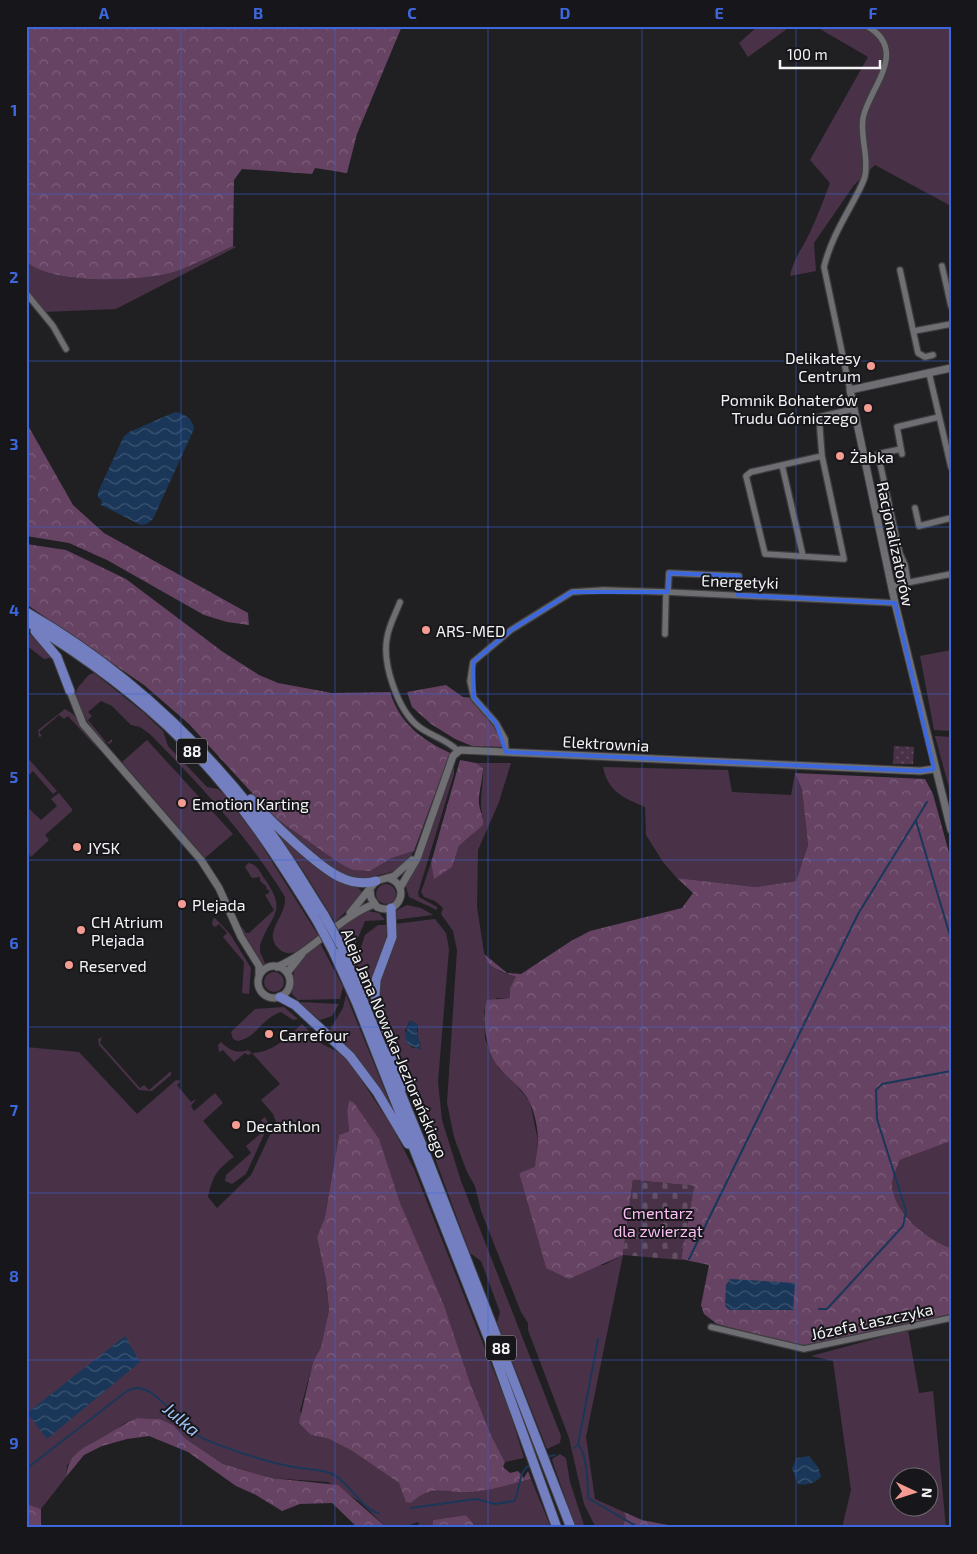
<svg xmlns="http://www.w3.org/2000/svg" width="977" height="1554" font-family="'Exo 2',sans-serif">
	<defs>
		<pattern id="forest-crowns" width="20" height="18" patternUnits="userSpaceOnUse" patternTransform="scale(1.25)"><rect width="20" height="18" fill="#664263"/><path d="M2 6a3 3 0 1 1 6 0M12 15a3 3 0 1 1 6 0" fill="none" stroke="#7c5e7a"/></pattern>
		<pattern id="cemetery-stones" width="16" height="16" patternUnits="userSpaceOnUse" patternTransform="scale(1.25)"><rect width="16" height="16" fill="#493247"/><path d="M2 7V4a2 2 0 0 1 4 0v3zM10 15v-3a2 2 0 0 1 4 0v3z" fill="#645062"/></pattern>
		<pattern id="park-dots" width="8" height="8" patternUnits="userSpaceOnUse" patternTransform="scale(1.25)"><rect width="8" height="8" fill="#493247"/><path d="M2 2h.1M6 6h.1" fill="none" stroke="#645062" stroke-width="1.8" stroke-linecap="round"/></pattern>
		<pattern id="water-waves" width="16" height="10" patternUnits="userSpaceOnUse" patternTransform="scale(1.25)"><rect width="16" height="10" fill="#1a3759"/><path d="M0 5q4-4 8 0t8 0" fill="none" stroke="#3c5571"/></pattern>
	</defs>
	<rect width="100%" height="100%" fill="#202023"/>
	<path fill="#493247" fill-rule="evenodd" d="M758,26H791L748,57L739,43Z
		M815,26H951V206L875,165L854,185L814,243L816,271L790,276C794,257 803,248 811,230C818,215 824,199 830,183L810,160L868,57Z
		M233,246L236,247L116,309L43,312L26,291V261C50,286 150,282 180,270C198,263 216,254 233,246Z
		M26,631L46,648L54,657L44,659L26,645Z
		M951,650V731L934,730L920,656Z
		M94,673L143,712L163,731L168,746L207,787L218,789L224,794L257,838L318,935C307,944 291,962 278,948C274,944 272,938 273,933C276,920 286,911 285,897C248,836 199,784 150,734L140,727L131,725L112,706L101,701L88,712L92,716L88,720L107,743L112,739V742L109,744C97,739 75,706 76,693C77,688 79,686 82,683C86,678 88,674 94,673Z
		M65,709L73,714L100,751L68,716L64,719L59,715L39,732L42,736L39,737L38,730Z
		M935,736L951,737V795Z
		M147,740L233,834L205,858L122,762Z
		M26,756L57,791L53,794L33,771L26,778Z
		M476,763H511L499,802L478,850L477,907L485,959L499,971L516,977L510,998H497L484,1010L485,1039L499,1069L508,1075L530,1102L538,1141L535,1168L519,1173L546,1268L604,1265L623,1255L586,1437L595,1499L624,1512L626,1518L622,1528H596L584,1504L569,1438L528,1330V1323L521,1312L481,1211L475,1186L467,1172L454,1137L447,1103L457,950L453,931L441,914L443,908L435,901L424,897L421,892L431,863L434,878L452,867L459,846L472,835L483,818C478,799 484,787 483,768Z
		M454,765V774L418,893L419,897L437,907V910L409,897L405,884L420,857Z
		M603,767L728,770L732,792L791,795L795,773L802,790L808,845L796,881L756,887L677,878L663,862L646,835L645,807C624,798 608,792 603,767Z
		M59,793L72,809V811L45,835L49,840L31,857L26,851V806L41,820L57,806L51,799Z
		M274,817L339,863L370,871L392,858L414,851C406,865 398,871 383,874C377,875 371,879 365,879C329,877 299,839 274,817Z
		M276,832C295,848 315,871 337,881C347,885 359,883 363,895L335,922L304,872Z
		M248,863C257,864 260,872 264,878C288,912 272,912 260,945V952L265,963L263,965L240,927H242L246,933H249L274,910L265,895L269,893V890H267L266,886L260,881V877L252,878L245,867Z
		M376 894a10 10 0 1 1 20 0a10 10 0 1 1-20 0Z
		M407,905L421,908L433,915L393,920L397,910Z
		M368,911L379,913L385,920L365,921L355,945V935L351,937L353,950L351,959L338,930L360,913Z
		M215,918L230,934L251,968L249,994L242,993L244,962L223,937L227,933L219,924L215,927L212,925L213,919Z
		M435,919L446,933L449,949L438,1082L442,1120L461,1181L561,1436L560,1443L547,1449L497,1323L500,1312L481,1261L470,1253L404,1074L380,994V980L394,924ZM410,1020L418,1025V1039L421,1045L414,1048L411,1047L405,1031Z
		M378,925H387L386,942L373,976L379,1020L355,965L365,935Z
		M320,943L343,987L340,999L298,1000L292,994L294,969L310,950Z
		M264 982a10 10 0 1 1 20 0a10 10 0 1 1-20 0Z
		M346,995L392,1108L388,1107L329,1031L343,1008Z
		M299,1003L300,1002L339,1004L332,1016L320,1020Z
		M284,1007L298,1019L293,1020L281,1012C259,1020 258,1037 238,1041L233,1039L231,1032L255,1009Z
		M302,1024L322,1044L342,1054L351,1064L392,1127L414,1169L510,1412L524,1458L505,1462L491,1435L470,1383L444,1305L358,1109L349,1100L347,1111L349,1131L339,1135L325,1217L317,1237L326,1280L329,1310L321,1347L313,1362L300,1411L311,1435L329,1439L352,1451L399,1483L411,1503C434,1483 448,1495 473,1492C493,1490 512,1484 531,1479L551,1528H473V1523L466,1515L433,1520L432,1528H419L418,1522L410,1525L409,1528H387L359,1501L328,1482L271,1478L223,1464L186,1439L173,1425L160,1419L137,1418L123,1424L67,1465L66,1477L41,1509L26,1506V1047L79,1052L137,1114L176,1080L181,1081L177,1085L191,1102L196,1099L191,1106L194,1111L215,1093L223,1103L203,1121L234,1157C216,1170 213,1176 208,1197L217,1208L251,1175L276,1122L273,1114L261,1100L280,1084L252,1053L248,1055L245,1053L234,1062L223,1050L219,1052L218,1045L221,1042C229,1050 237,1054 248,1050L252,1053C274,1052 286,1038 302,1024Z
		M102,1037L100,1043L140,1088L144,1085L149,1090L171,1071V1075L152,1091L139,1090L99,1045L98,1039Z
		M265,1117L268,1122L267,1128L246,1174L232,1184L225,1181L226,1175L251,1153L246,1146L267,1128L261,1120Z
		M951,1141V1248C926,1239 895,1214 892,1186C892,1177 897,1167 900,1160Z
		M908,1330L919,1393L933,1391L946,1528H842L851,1490L833,1361L811,1356ZM900,1476H930V1506H900Z
		M560,1454L566,1458L570,1482L585,1528H576L554,1466L552,1459Z"/>
	<path fill="url(#forest-crowns)" d="M26,26H402L357,134L347,173L315,168L312,174L242,169L234,180L233,246C216,254 198,263 180,270C150,282 50,286 26,261Z
		M26,422L73,505L104,533L248,613L249,625L227,622L204,615L107,560L69,543L26,536Z
		M26,544L66,550L126,579L223,652L259,675L278,683L332,693L390,692C400,724 421,739 450,753L414,851L392,858L370,871L353,870L339,863L274,817L189,724L144,685L26,604Z
		M446,685L463,697L474,698L496,723L506,747L472,746L455,739L431,724L412,707L407,692Z
		M460,760L476,763L483,768C483,780 478,793 479,804C480,812 484,817 483,825L459,846L452,867L434,879L431,863Z
		M795,773L925,779L933,794L951,860V1141L900,1160C897,1167 892,1177 892,1186C895,1214 926,1239 951,1248V1314L803,1347L717,1324L704,1314L701,1305L709,1265L681,1259L694,1186L633,1180L623,1255L569,1279L546,1268L519,1173L535,1167C535,1158 538,1150 538,1141C538,1129 535,1114 530,1103C524,1090 510,1080 500,1069C486,1054 481,1019 487,1000L510,998V988L516,977C504,972 487,968 484,954L507,973L521,974L571,941L590,931L682,908L693,893L677,878L756,887L796,881L808,845L802,790Z
		M349,1100L354,1103L379,1139L400,1203L444,1305L470,1383L491,1435L505,1462L503,1467L510,1473L518,1471L524,1478L528,1471L531,1479C512,1484 493,1490 473,1492C447,1495 434,1482 411,1503L406,1502L399,1483L352,1451L329,1439L311,1435L299,1423L313,1362L321,1347L329,1310L326,1280L317,1237L325,1217L339,1135L349,1131L347,1111Z
		M137,1418L160,1419L173,1425L186,1439L223,1464L271,1478L338,1485L387,1528H358L332,1503L300,1504L282,1511L256,1495L236,1486L188,1452L149,1436L127,1439L102,1446L84,1455L66,1477C69,1452 83,1449 103,1437C115,1430 125,1423 137,1418Z
		M29,1505L41,1509V1528H26V1506Z
		M624,1512L642,1520L683,1528H622L626,1518Z
		M466,1515L473,1523V1528H432L433,1520Z"/>
	<path fill="url(#cemetery-stones)" d="M633,1180L694,1186L681,1260L623,1255Z"/>
	<path fill="url(#park-dots)" d="M894,746L914,747L913,764H893Z"/>
	<path fill="url(#water-waves)" d="M175,412C184,413 193,419 194,429L153,519L147,524L141,525L101,505L102,502L100,498H98V492L124,436L129,432Z
		M410,1020L418,1025L417,1031L421,1050L407,1044L405,1035Z
		M730,1279L795,1283L793,1310H729L725,1306L726,1285Z
		M125,1336L140,1362L47,1439L27,1413Z
		M809,1456L818,1467L821,1476C817,1483 805,1486 798,1484L792,1468L797,1458Z"/>
	<g fill="none" stroke-linecap="round" stroke-linejoin="round">
		<path stroke="#1a3759" stroke-width="2" d="M916,821L951,939
			M689,1259L858,914L927,802
			M819,1309H827L903,1226L906,1211L877,1119L876,1090L882,1084L951,1071
			M578,1445C587,1452 588,1486 588,1498L636,1526
			M574,1448L578,1445L598,1339
			M547,1457L555,1455
			M26,1469L127,1391C152,1376 176,1423 195,1434C213,1445 267,1462 289,1466C302,1469 317,1469 330,1473C347,1479 365,1513 379,1513
			M411,1508L476,1499L495,1504L514,1501C522,1489 516,1471 532,1464"/>
		<g stroke="#3d3d3f" stroke-width="8">
			<path id="minor" d="M942,266L951,306
				M900,270L918,353L925,357L933,355
				M26,293L53,326L66,349
				M914,331L951,324
				M929,373L951,467
				M850,390L824,267C830,242 842,222 854,200C858,192 863,184 865,176C869,157 860,137 863,118C869,88 910,51 867,26
				M901,449L878,454L900,554L905,565L908,582
				M902,454L897,427L939,417
				M822,456L751,472L746,476L765,554L844,559L822,456L819,417L853,409
				M782,465L803,556
				M915,508L919,526L951,518
				M891,586L951,574
				M668,592L669,573L739,576L738,595
				M400,602C396,613 389,625 387,638C382,664 398,710 418,726C430,736 447,739 458,751
				M665,634L666,592
				M506,752L505,739L496,723L474,698L470,681L473,662L511,630L572,592L604,590L666,592L895,603
				M711,1327L804,1349L951,1318"/>
		</g>
		<g stroke="#3d3d3f" stroke-width="9">
			<path id="tertiary" d="M951,368L850,390L895,603L951,830
				M70,691L83,724L201,860L219,888L241,937L259,966V975
				M400,888L417,859L453,756L460,750L920,771L934,769
				M370,890L371,898L377,907C399,917 412,885 388,878
				M350,913L376,881L394,876L412,860
				M258 982a16 16 0 1 1 32 0a16 16 0 1 1-32 0Z
				M277,967C312,952 337,919 374,904
				M287,973L302,954"/>
		</g>
		<g stroke="#3d3d3f" stroke-width="11">
			<path id="primary" d="M26,612C122,667 204,744 270,832C290,859 306,887 324,915
				M26,621C82,655 137,695 183,741C236,793 278,857 317,921
				M35,631L57,657L70,691
				M251,799C267,818 321,870 342,878C353,883 365,884 376,881
				M391,908L392,937L376,980L375,996L405,1086
				M340,944L428,1160L571,1528
				M333,951L357,1004L488,1337L557,1528
				M280,997L295,1005L350,1056L377,1092L408,1144"/>
		</g>
		<use href="#minor" stroke="#6f6f73" stroke-width="5.5"/>
		<use href="#tertiary" stroke="#6f6f73" stroke-width="7"/>
		<use href="#primary" stroke="#737fc0" stroke-width="9"/>
		<g stroke="#3d3d3f" stroke-width="11" stroke-linecap="butt">
			<path id="primary-bridge" d="M324,915L340,944
				M317,921L333,951"/>
		</g>
		<use href="#primary-bridge" stroke="#737fc0" stroke-width="9"/>
	</g>
	<path fill="none" stroke="#3d67dc" stroke-width="4" stroke-linejoin="round" d="M669,573L739,576L738,595L895,603L934,769L920,771L506,752L496,723L474,698L473,662L511,630L572,592H668Z"/>
	<path fill="none" stroke="#3d67dc" stroke-width="1" stroke-opacity="0.55" d="M181,26V1528M335,26V1528M488,26V1528M642,26V1528M796,26V1528M26,194H951M26,361H951M26,527H951M26,694H951M26,860H951M26,1027H951M26,1193H951M26,1360H951"/>
	<g fill="#f59c92" stroke="#17161a" stroke-width="2">
		<circle cx="871" cy="366" r="5"/>
		<circle cx="868" cy="408" r="5"/>
		<circle cx="840" cy="456" r="5"/>
		<circle cx="426" cy="630" r="5"/>
		<circle cx="182" cy="803" r="5"/>
		<circle cx="77" cy="847" r="5"/>
		<circle cx="182" cy="904" r="5"/>
		<circle cx="81" cy="930" r="5"/>
		<circle cx="69" cy="965" r="5"/>
		<circle cx="269" cy="1034" r="5"/>
		<circle cx="236" cy="1125" r="5"/>
	</g>
	<g text-anchor="middle" dominant-baseline="central" stroke-width="4" stroke-linejoin="round" paint-order="stroke">
		<g fill="#17161a" stroke="#b2b1b4" stroke-width="1">
			<rect x="177" y="738.5" width="30" height="25" rx="4"/>
			<rect x="486" y="1335.5" width="30" height="25" rx="4"/>
		</g>
		<g font-size="15" font-weight="bold" fill="#f4f4f6">
			<text x="192" y="751">88</text>
			<text x="501" y="1348">88</text>
		</g>
		<g font-size="16" fill="#f4f4f6" stroke="#17161a" text-anchor="start">
			<text x="861" y="357" text-anchor="end">Delikatesy<tspan x="861" dy="18">Centrum</tspan></text>
			<text x="858" y="399" text-anchor="end">Pomnik Bohaterów<tspan x="858" dy="18">Trudu Górniczego</tspan></text>
			<text x="850" y="456">Żabka</text>
			<text x="436" y="630">ARS-MED</text>
			<text x="192" y="803">Emotion Karting</text>
			<text x="87" y="847">JYSK</text>
			<text x="192" y="904">Plejada</text>
			<text x="91" y="921">CH Atrium<tspan x="91" dy="18">Plejada</tspan></text>
			<text x="79" y="965">Reserved</text>
			<text x="279" y="1034">Carrefour</text>
			<text x="246" y="1125">Decathlon</text>
		</g>
		<g font-size="16" fill="#f4f4f6" stroke="#17161a">
			<text transform="translate(896 544) rotate(78)">Racjonalizatorów</text>
			<text transform="translate(740 581) rotate(2)">Energetyki</text>
			<text transform="translate(606 743) rotate(3)">Elektrownia</text>
			<text transform="translate(395 1043) rotate(67)">Aleja Jana Nowaka-Jeziorańskiego</text>
			<text transform="translate(872 1321) rotate(-12)">Józefa Łaszczyka</text>
		</g>
		<g font-size="16" fill="#fdbff7" stroke="#17161a">
			<text x="658" y="1212">Cmentarz<tspan x="658" dy="18">dla zwierząt</tspan></text>
		</g>
		<g font-size="18" font-style="italic" fill="#a0c6f7" stroke="#17161a">
			<text transform="translate(182 1419) rotate(40)">Julka</text>
		</g>
	</g>
	<rect width="977" height="1554" fill="none" stroke="#17161a" stroke-width="55"/>
	<g transform="translate(914 1492) rotate(94)"><circle r="24" fill="#17161a" stroke="#6f6f72"/>
	<path d="M0-4L9 19L0 12L-9 19Z" fill="#f59c92"/>
	<text y="-8" font-size="14" font-weight="bold" text-anchor="middle" fill="#f4f4f6">N</text>
	</g>
	<path d="M780 60v8h100v-8" fill="none" stroke="#f4f4f6" stroke-width="2.5"/>
	<text x="787" y="60" font-size="15" fill="#f4f4f6" stroke="#17161a" stroke-width="4" paint-order="stroke">100 m</text>
	<rect x="28" y="28" width="922" height="1498" fill="none" stroke="#3d67dc" stroke-width="2"/>
	<g font-size="16" text-anchor="middle" font-weight="bold" fill="#3d67dc">
		<text x="104" y="19">A</text>
		<text x="258" y="19">B</text>
		<text x="412" y="19">C</text>
		<text x="565" y="19">D</text>
		<text x="719" y="19">E</text>
		<text x="873" y="19">F</text>
		<text x="14" y="116">1</text>
		<text x="14" y="283">2</text>
		<text x="14" y="450">3</text>
		<text x="14" y="616">4</text>
		<text x="14" y="783">5</text>
		<text x="14" y="949">6</text>
		<text x="14" y="1116">7</text>
		<text x="14" y="1282">8</text>
		<text x="14" y="1449">9</text>
	</g>
</svg>
